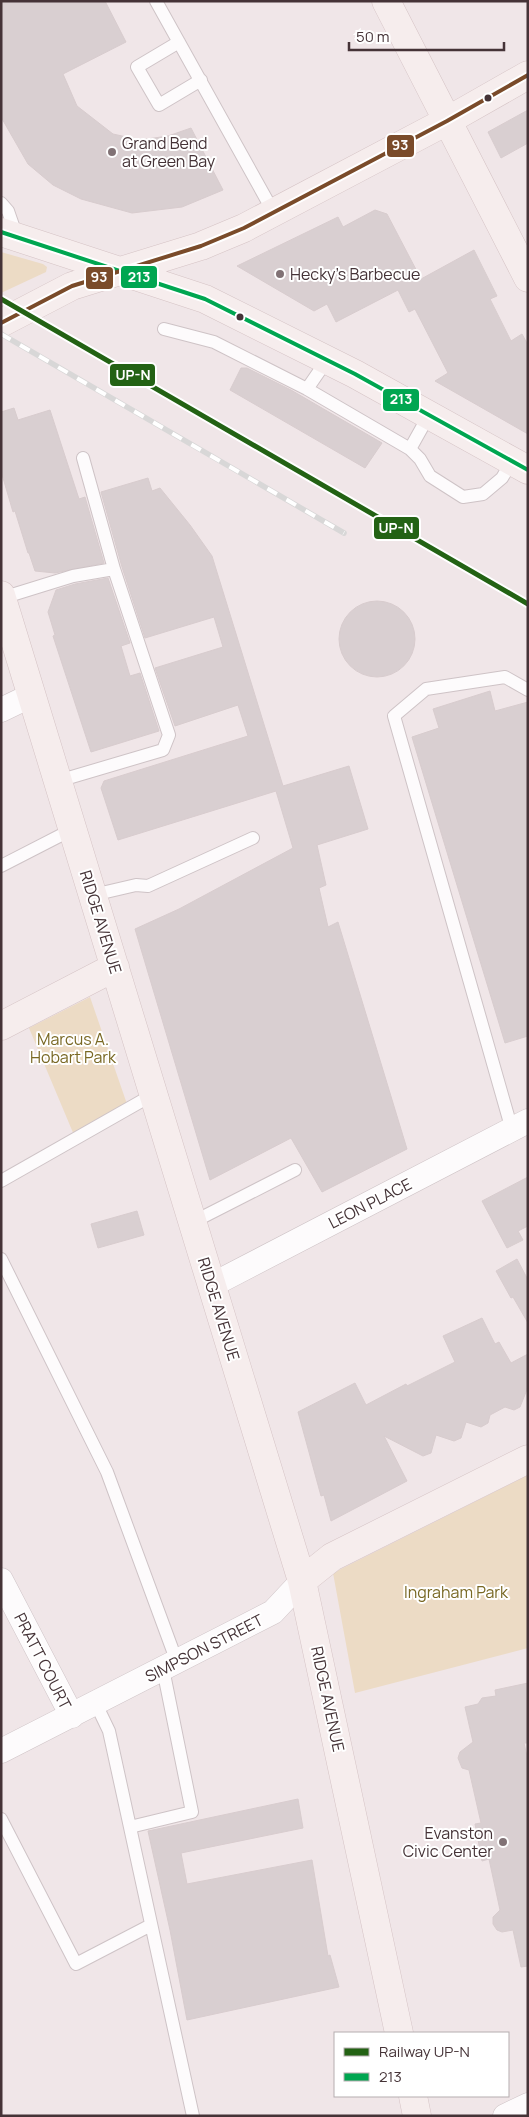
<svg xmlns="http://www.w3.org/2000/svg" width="529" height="2117" font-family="Manrope,sans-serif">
	<rect width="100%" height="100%" fill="#f0e6e8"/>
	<path fill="#ecdbc5" d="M1,252L43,264L47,267L46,272L1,293Z
		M90,997L127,1104L74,1135L29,1028Z
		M528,1475V1648L355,1693L333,1573Z"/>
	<path fill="#d9cfd1" stroke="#d8ccce" d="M1,1H105L126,42L63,74L77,106L113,134L140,140L168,136L191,128L223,190L182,207L132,213L81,199L53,185L28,164L1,117Z
		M528,110V143L501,158L488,132Z
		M375,210L387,214L421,279L474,250L497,296L490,299L511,341L522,334L528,345V434L435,381L448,373L415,309L409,312L398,290L336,322L327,304L314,311L237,266L338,217L343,227Z
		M241,368H247L291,390L382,443L365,468L230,390Z
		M14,408L18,420L50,410L79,499L85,497L104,563L55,573L35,571L29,553H28L15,511L13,512L1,471V412Z
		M148,478L152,491L160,488L190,525L212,556L283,786L349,766L368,829L317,845L326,885L319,888L328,927L338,922L407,1149L322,1192L291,1138L210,1180L135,929L179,909L293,848L276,791L118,840L101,788L104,781L248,736L238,705L175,726L155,668L223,647L214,617L145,638L122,567L101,492Z
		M108,578L130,643L121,646L130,676L140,673L159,731L91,752L53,636L55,635L48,612L56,590L75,584Z
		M339 639a38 38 0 1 1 76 0a38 38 0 1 1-76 0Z
		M490,691L495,711L528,702V1036L505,1043L412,737L439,728L433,709Z
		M528,1177V1226L518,1231L523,1240L507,1248L482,1201Z
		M137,1211L144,1235L98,1248L91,1224Z
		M517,1259L528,1280V1323L513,1297L511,1298L496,1271Z
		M482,1318L495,1344L499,1342L511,1363L528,1354V1387L520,1407L514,1410L505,1407L490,1415L488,1423L481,1427L466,1422L461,1438L454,1441L436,1435L431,1453L423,1456L384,1436L407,1481L331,1521L324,1495L321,1496L298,1412L355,1383L366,1405L406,1384L407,1386L455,1362L443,1336Z
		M528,1683V1743H524L528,1761V1966L521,1967L513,1930L502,1932L497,1930L493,1924V1917L500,1910L489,1859L482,1861L475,1824L481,1823L469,1770L462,1768L458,1758L460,1752L473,1742L465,1707L478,1704L482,1698L496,1696L495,1690Z
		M298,1799L303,1828L181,1853L187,1884L312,1860L328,1956L330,1955L339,1987L187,2020L170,1930L148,1831Z"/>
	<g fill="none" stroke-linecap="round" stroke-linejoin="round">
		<g stroke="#cec3c6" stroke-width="14">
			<path id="lane" d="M156,1L274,213
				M179,42L137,67L159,105L201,80
				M1,203L8,211L17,237
				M164,329L214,342L307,389L410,449
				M307,389L327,360
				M429,415L410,449L420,459L430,476L463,497L483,494L502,478L512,461
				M83,458L114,569
				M2,598L73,576L114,569L169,735L163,750L58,781
				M1,866L73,829
				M93,895L136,885L148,886L253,838
				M512,1130L394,716L426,689L505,677L528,690
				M1,1181L154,1094
				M193,1222L295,1170
				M1,1259L107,1472L177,1662
				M96,1704L109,1731L193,2116
				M1,1819L76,1964L151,1925
				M130,1827L192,1812L163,1669"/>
		</g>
		<g stroke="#cec3c6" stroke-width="25">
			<path id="street" d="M1,710L32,695
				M212,1285L528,1121
				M1,1580L72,1716
				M1,1751L273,1612L302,1581
				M505,2116L528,2105"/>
		</g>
		<g stroke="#d5c3c5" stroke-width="29">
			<path id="secondary" d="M386,1L528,278
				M1,232L205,299L355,374L528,470
				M1,323L72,286L201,246L244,228L447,121L528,75
				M1,595L302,1581L399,2033
				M1,1026L115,967
				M302,1581L332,1557L528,1459
				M413,2096L417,2116"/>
		</g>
		<use href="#lane" stroke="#fdfbfc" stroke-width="12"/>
		<use href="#street" stroke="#fdfbfc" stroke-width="24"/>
		<use href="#secondary" stroke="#f6eded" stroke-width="28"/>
		<g stroke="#d8d7d7" stroke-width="5.5">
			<path id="rail" d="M1,334L344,533"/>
		</g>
		<use href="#rail" stroke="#fff" stroke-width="4" stroke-dasharray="11" stroke-linecap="butt"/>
		<g stroke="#fff" stroke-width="8">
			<path id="bus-1" d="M1,232L205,299L355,374L528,470"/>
		</g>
		<g stroke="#fff" stroke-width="8">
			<path id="bus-2" d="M1,323L72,286L201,246L244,228L447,121L528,75"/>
		</g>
		<use href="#bus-1" stroke="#00a651" stroke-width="4"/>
		<use href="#bus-2" stroke="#7a4b2a" stroke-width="4"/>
		<g stroke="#fff" stroke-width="9">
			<path id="rail-1" d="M1,299L528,604"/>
		</g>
		<use href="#rail-1" stroke="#236214" stroke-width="5"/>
	</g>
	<g fill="#453337" stroke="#fff" stroke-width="2">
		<circle cx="488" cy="98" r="4.5"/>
		<circle cx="240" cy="317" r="4.5"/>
	</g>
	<g fill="#817275" stroke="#fff" stroke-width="2">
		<circle cx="112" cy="152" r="5"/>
		<circle cx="280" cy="274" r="5"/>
		<circle cx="503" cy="1842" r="5"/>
	</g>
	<g text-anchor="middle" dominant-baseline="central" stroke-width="4" stroke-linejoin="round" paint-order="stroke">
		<g font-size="16" fill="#453337" stroke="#fff" text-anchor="start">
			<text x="122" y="143">Grand Bend<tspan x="122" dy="18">at Green Bay</tspan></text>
			<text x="290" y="274">Hecky's Barbecue</text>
			<text x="493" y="1833" text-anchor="end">Evanston<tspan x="493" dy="18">Civic Center</tspan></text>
		</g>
		<g font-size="16" fill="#453337" stroke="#fff">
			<text transform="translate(101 922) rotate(73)">RIDGE AVENUE</text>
			<text transform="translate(370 1203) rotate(-27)">LEON PLACE</text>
			<text transform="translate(219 1309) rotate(73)">RIDGE AVENUE</text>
			<text transform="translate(204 1648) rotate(-27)">SIMPSON STREET</text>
			<text transform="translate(43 1661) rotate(63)">PRATT COURT</text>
			<text transform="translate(328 1699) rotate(78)">RIDGE AVENUE</text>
		</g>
		<g font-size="16" fill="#796824" stroke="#fff">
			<text x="73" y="1039">Marcus A.<tspan x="73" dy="18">Hobart Park</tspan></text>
			<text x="456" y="1592">Ingraham Park</text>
		</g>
	</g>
	<g stroke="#fff" stroke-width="2">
		<rect x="386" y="134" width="29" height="24" rx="5" fill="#7a4b2a"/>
		<rect x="120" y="265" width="38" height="24" rx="5" fill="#00a651"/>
		<rect x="85" y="266" width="29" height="24" rx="5" fill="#7a4b2a"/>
		<rect x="109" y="363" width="47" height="24" rx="5" fill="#236214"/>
		<rect x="382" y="388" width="38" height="24" rx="5" fill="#00a651"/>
		<rect x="373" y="516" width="47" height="24" rx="5" fill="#236214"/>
	</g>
	<g font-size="14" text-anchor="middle" font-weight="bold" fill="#fff">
		<text x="400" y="150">93</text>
		<text x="139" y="282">213</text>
		<text x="99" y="282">93</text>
		<text x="133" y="380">UP-N</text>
		<text x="401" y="404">213</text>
		<text x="396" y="533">UP-N</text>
	</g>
	<rect width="529" height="2117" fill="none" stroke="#453337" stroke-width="5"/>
	<rect x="334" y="2032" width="175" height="65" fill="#ffffff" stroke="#b5adaf"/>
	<rect x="344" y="2048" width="25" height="8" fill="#236214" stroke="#b5adaf"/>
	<text x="379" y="2057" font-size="15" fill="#453337">Railway UP-N</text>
	<rect x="344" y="2073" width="25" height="8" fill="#00a651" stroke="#b5adaf"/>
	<text x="379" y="2082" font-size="15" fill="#453337">213</text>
	<path d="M349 42v8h155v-8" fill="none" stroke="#453337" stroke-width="2.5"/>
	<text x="356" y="42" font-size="15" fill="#453337" stroke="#ffffff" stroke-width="4" paint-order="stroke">50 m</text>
</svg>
